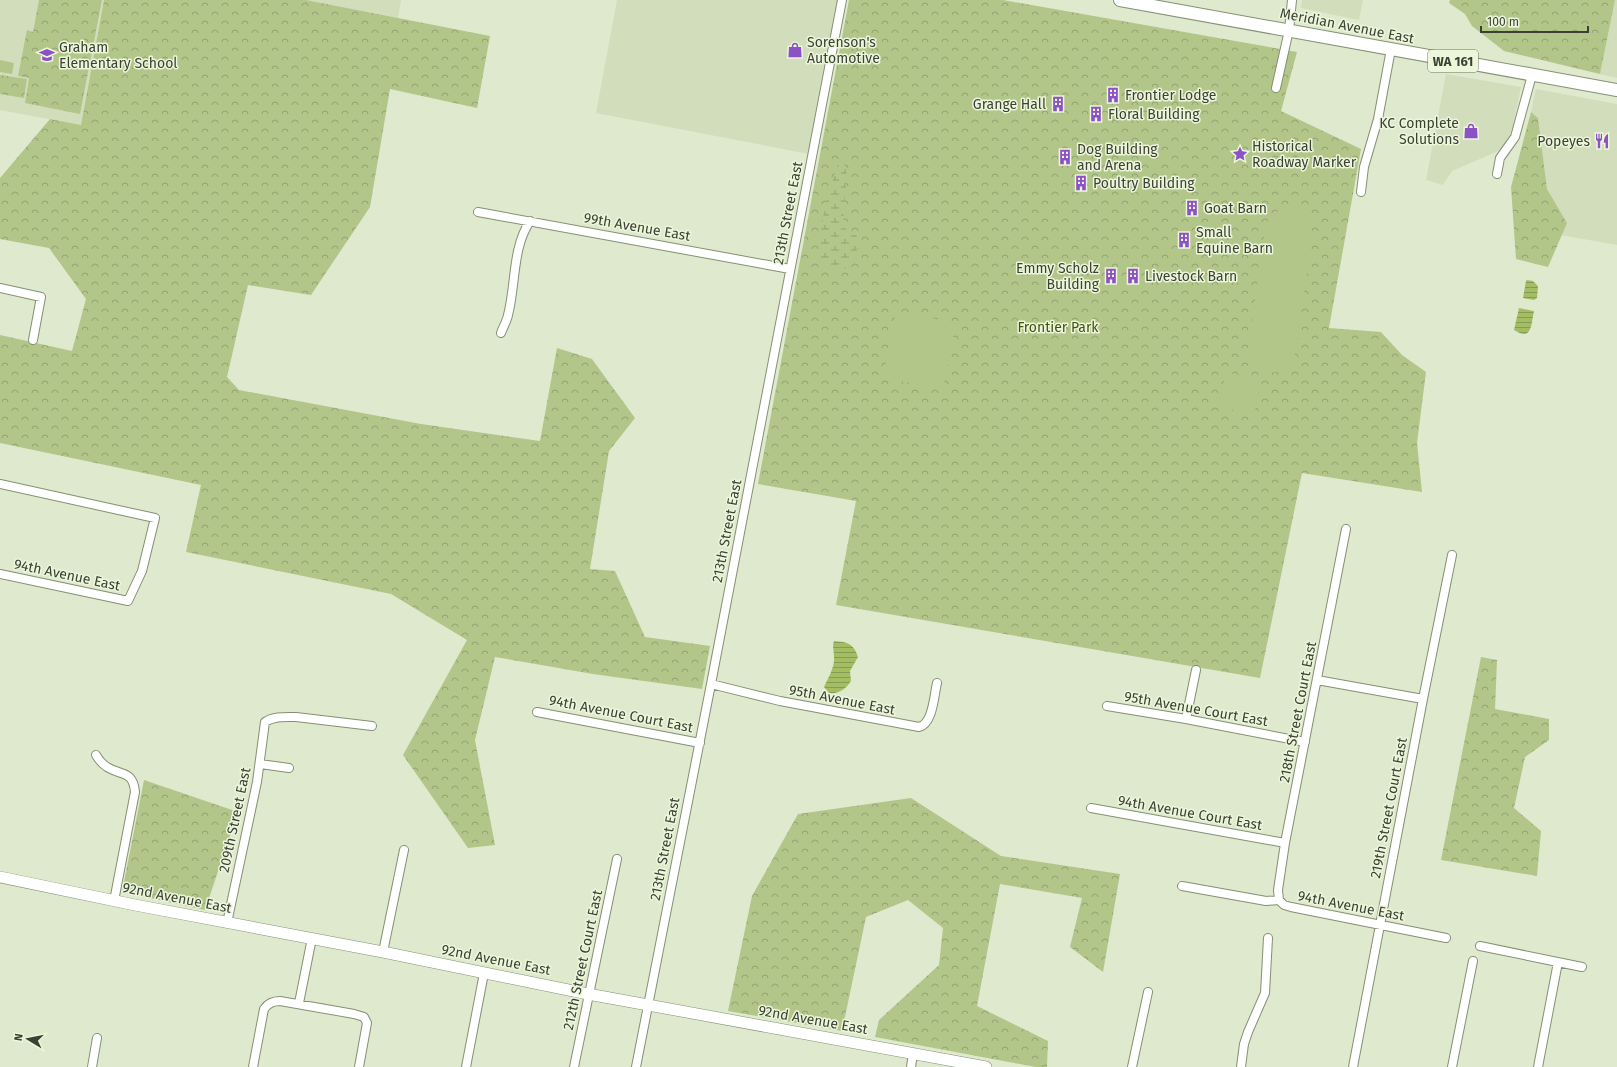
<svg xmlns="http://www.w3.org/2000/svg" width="1617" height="1067" font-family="'Fira Sans',sans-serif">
	<defs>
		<pattern id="forest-crowns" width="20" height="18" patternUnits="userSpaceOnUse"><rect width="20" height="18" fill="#b2c68a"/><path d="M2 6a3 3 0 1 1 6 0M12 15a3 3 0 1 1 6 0" fill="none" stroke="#92a272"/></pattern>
		<pattern id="wetland-marsh" width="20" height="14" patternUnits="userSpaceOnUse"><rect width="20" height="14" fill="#b2c68a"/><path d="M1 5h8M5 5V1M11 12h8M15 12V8" fill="none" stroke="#92a272"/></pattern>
		<pattern id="water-rules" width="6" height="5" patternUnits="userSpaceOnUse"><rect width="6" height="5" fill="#a3be62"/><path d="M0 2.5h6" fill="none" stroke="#869c52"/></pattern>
	</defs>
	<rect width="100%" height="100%" fill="#dfe9cd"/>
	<path fill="#d1ddbb" d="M0,0H104L81,125L0,110Z
		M306,0H401L398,18Z
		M617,0H839L809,154L596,113Z
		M1302,0H1363L1359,20L1301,8Z
		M1615,0H1617V78L1600,74Z
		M1446,74L1521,87L1513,126L1507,143L1496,152L1452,171L1443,185L1426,180Z
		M1536,89L1617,104V245L1561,235L1567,223L1547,189L1538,118L1531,112Z"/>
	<path fill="url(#forest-crowns)" d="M39,0H102L80,114L25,103L29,78L18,76L27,30L33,32Z
		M104,0H306L490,36L477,108L390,89L370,207L311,295L248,285L227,377L239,390L421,424L540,441L557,348L592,359L635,418L609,451L590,569L615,571L645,637L710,646L702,689L593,674L495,657L475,740L495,845L468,848L403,755L467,640L391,594L186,552L201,485L0,443V335L72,351L86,299L49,248L0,239V178L50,119L81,125Z
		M849,0H1003L1297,52L1281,111L1361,149L1329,328L1381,332L1402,355L1426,372L1417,443L1422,492L1302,473L1260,678L836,605L856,501L758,484Z
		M1450,0H1615L1600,74L1504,51L1472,26L1465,14L1449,3Z
		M0,75L27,79L24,98L0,94Z
		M1531,112L1538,118L1547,189L1567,223L1548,267L1516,259L1511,187Z
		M1481,657L1497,660L1495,709L1549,719V740L1525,757L1514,808L1541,831L1537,876L1441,860Z
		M144,780L238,812L205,910L122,892Z
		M911,798L1001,856L1120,874L1103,972L1070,947L1082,898L1000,884L977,1006L1048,1041L1047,1067H1036L875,1037L879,1020L939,965L943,928L908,900L866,917L842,1031L728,1011L752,896L798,814Z"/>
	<path fill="url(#wetland-marsh)" d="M839,162L847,167L843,227L861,239L854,258L848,267L836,271L820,263C816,235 829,189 839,162Z"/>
	<path fill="#b2c68a" d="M0,60L14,63L12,74L0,72Z
		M1287,208C1304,209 1312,220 1312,237L1296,351C1294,357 1292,363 1287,367C1269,382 1247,364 1249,344L1266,223L1274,213Z
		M896,311L956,323L943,389L883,378Z
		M1230,373L1257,379L1260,382L1255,410L1251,413L1221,408L1219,405L1225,376Z"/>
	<path fill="url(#water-rules)" d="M1527,280L1533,281L1538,286L1537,298L1534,300L1523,298L1526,281Z
		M1519,308L1534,311C1531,325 1532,342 1514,330Z
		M834,641C848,642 854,644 858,657L850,671L851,681C846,689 839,694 829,693L824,687C828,678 835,667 834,657C834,651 832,646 834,641Z"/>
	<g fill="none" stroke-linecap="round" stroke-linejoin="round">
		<g stroke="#868f75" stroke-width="10">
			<path id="street" d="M1276,88L1289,30L1292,0
				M1497,174L1500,158L1515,137L1532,75
				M1361,192L1364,167L1378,119L1391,49
				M478,212L790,269
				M0,288L41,297L33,340
				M501,333C503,327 507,321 508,315C516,285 512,248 530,221
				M0,484L155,518L142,571L128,601L0,574
				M1317,680L1423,699
				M711,684L780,701L919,727C933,724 934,695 937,683
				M1107,706L1186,719L1305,742
				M537,712L700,743
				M1186,719L1196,670
				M96,755C99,760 102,764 107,767C121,776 133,770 135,792L114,901
				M260,764L289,768
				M1091,808L1285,843
				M1182,886L1266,901L1279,900L1284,905L1291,907L1446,938
				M1279,900L1278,890L1285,843L1346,529
				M227,923L257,782L265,722C274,716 285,717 296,717L372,726
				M1480,946L1582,967
				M383,952L404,850
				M299,1003L312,938
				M92,1067L97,1038
				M253,1067L264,1009C268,1003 273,1001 280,1001L354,1014L364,1017L367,1023L359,1067
				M466,1067L484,973
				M574,1067L617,859
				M636,1067L711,684L842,0
				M911,1067L913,1053
				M1132,1067L1148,992
				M1241,1067L1244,1044L1248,1032L1265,993L1268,938
				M1353,1067L1423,699L1452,555
				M1452,1067L1473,961
				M1538,1067L1558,962"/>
		</g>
		<g stroke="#868f75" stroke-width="12">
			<path id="secondary" d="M0,877L135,905L383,952L588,994L986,1067"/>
		</g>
		<g stroke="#868f75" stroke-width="14">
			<path id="primary" d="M1120,0L1617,90"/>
		</g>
		<use href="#street" stroke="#fff" stroke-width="8"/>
		<use href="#secondary" stroke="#fff" stroke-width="11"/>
		<use href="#primary" stroke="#fff" stroke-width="12"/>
	</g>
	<defs>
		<g id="shop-bare" transform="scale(1.2)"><path d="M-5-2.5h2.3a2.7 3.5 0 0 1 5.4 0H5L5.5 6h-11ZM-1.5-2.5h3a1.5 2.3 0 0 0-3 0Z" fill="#8c50c7" stroke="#ecf6da" stroke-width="2.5" paint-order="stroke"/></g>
		<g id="school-bare" transform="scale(1.2)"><path d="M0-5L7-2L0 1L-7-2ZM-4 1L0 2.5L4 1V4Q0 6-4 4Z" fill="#8c50c7" stroke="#ecf6da" stroke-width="2.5" paint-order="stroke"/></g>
		<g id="building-bare" transform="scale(1.2)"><path d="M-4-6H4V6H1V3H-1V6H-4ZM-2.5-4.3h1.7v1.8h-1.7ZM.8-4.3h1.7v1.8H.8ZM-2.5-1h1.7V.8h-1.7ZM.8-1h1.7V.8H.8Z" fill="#8c50c7" stroke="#ecf6da" stroke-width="2.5" paint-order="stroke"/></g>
		<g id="restaurant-bare" transform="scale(1.2)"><path d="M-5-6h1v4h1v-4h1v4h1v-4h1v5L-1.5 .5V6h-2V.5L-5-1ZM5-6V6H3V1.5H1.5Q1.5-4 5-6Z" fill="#8c50c7" stroke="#ecf6da" stroke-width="2.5" paint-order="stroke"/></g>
		<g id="sight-bare" transform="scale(1.2)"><path d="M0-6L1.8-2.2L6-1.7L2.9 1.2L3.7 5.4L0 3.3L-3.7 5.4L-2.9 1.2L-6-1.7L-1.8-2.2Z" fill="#8c50c7" stroke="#ecf6da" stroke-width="2.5" paint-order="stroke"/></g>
	</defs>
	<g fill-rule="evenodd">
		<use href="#shop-bare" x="795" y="50"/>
		<use href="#school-bare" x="47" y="55"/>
		<use href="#building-bare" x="1113" y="95"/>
		<use href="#building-bare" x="1058" y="104"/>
		<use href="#building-bare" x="1096" y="114"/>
		<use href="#shop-bare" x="1471" y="131"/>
		<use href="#restaurant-bare" x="1602" y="141"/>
		<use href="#sight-bare" x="1240" y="154"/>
		<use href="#building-bare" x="1065" y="157"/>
		<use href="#building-bare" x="1081" y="183"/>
		<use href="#building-bare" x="1192" y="208"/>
		<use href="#building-bare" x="1184" y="240"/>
		<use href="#building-bare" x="1111" y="276"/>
		<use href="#building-bare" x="1133" y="276"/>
	</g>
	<g text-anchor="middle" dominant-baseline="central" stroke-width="3" stroke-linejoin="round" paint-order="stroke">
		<rect fill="#ecf6da" stroke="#707666" stroke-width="1" x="1428" y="50" width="50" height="22" rx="3"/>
		<g font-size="13" font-weight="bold" fill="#3b3f34">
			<text x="1453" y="61">WA 161</text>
		</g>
		<g font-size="14" fill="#3b3f34" stroke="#ecf6da">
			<text transform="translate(1347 26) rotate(11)">Meridian Avenue East</text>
			<text transform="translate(788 213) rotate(-79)">213th Street East</text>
			<text transform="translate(637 227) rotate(10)">99th Avenue East</text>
			<text transform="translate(727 531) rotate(-79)">213th Street East</text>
			<text transform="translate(67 575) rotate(12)">94th Avenue East</text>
			<text transform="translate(842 700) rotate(11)">95th Avenue East</text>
			<text transform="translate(1196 709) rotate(10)">95th Avenue Court East</text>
			<text transform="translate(1298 712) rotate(-79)">218th Street Court East</text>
			<text transform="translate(621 714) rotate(11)">94th Avenue Court East</text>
			<text transform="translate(1389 808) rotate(-79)">219th Street Court East</text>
			<text transform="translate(1190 813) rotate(10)">94th Avenue Court East</text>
			<text transform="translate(235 820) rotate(-78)">209th Street East</text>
			<text transform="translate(665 849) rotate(-79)">213th Street East</text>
			<text transform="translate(177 898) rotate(11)">92nd Avenue East</text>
			<text transform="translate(1351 906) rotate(11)">94th Avenue East</text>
			<text transform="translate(496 960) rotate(11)">92nd Avenue East</text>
			<text transform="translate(583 960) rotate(-78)">212th Street Court East</text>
			<text transform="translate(813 1020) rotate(10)">92nd Avenue East</text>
		</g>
		<g font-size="14" fill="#3b3f34" stroke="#ecf6da" text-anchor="start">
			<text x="807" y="42">Sorenson's<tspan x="807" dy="16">Automotive</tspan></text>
			<text x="59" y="47">Graham<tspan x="59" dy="16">Elementary School</tspan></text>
			<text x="1125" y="95">Frontier Lodge</text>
			<text x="1046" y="104" text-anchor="end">Grange Hall</text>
			<text x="1108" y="114">Floral Building</text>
			<text x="1459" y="123" text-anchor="end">KC Complete<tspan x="1459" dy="16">Solutions</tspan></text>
			<text x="1590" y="141" text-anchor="end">Popeyes</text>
			<text x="1252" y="146">Historical<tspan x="1252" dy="16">Roadway Marker</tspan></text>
			<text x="1077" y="149">Dog Building<tspan x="1077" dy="16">and Arena</tspan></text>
			<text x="1093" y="183">Poultry Building</text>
			<text x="1204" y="208">Goat Barn</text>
			<text x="1196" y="232">Small<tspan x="1196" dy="16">Equine Barn</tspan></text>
			<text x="1099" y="268" text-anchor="end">Emmy Scholz<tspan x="1099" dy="16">Building</tspan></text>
			<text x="1145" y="276">Livestock Barn</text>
		</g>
		<g font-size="14" fill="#41520e" stroke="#ecf6da">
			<text x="1058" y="327">Frontier Park</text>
		</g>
	</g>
	<g transform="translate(28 1039) rotate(280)" stroke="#ecf6da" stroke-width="3" paint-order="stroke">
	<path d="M0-3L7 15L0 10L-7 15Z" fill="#3b3f34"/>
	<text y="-6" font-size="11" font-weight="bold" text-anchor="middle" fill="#3b3f34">N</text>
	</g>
	<path d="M1481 26v6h107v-6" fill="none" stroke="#3b3f34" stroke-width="2"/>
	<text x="1487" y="26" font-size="12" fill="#3b3f34" stroke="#ecf6da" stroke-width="3" paint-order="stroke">100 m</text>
</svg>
